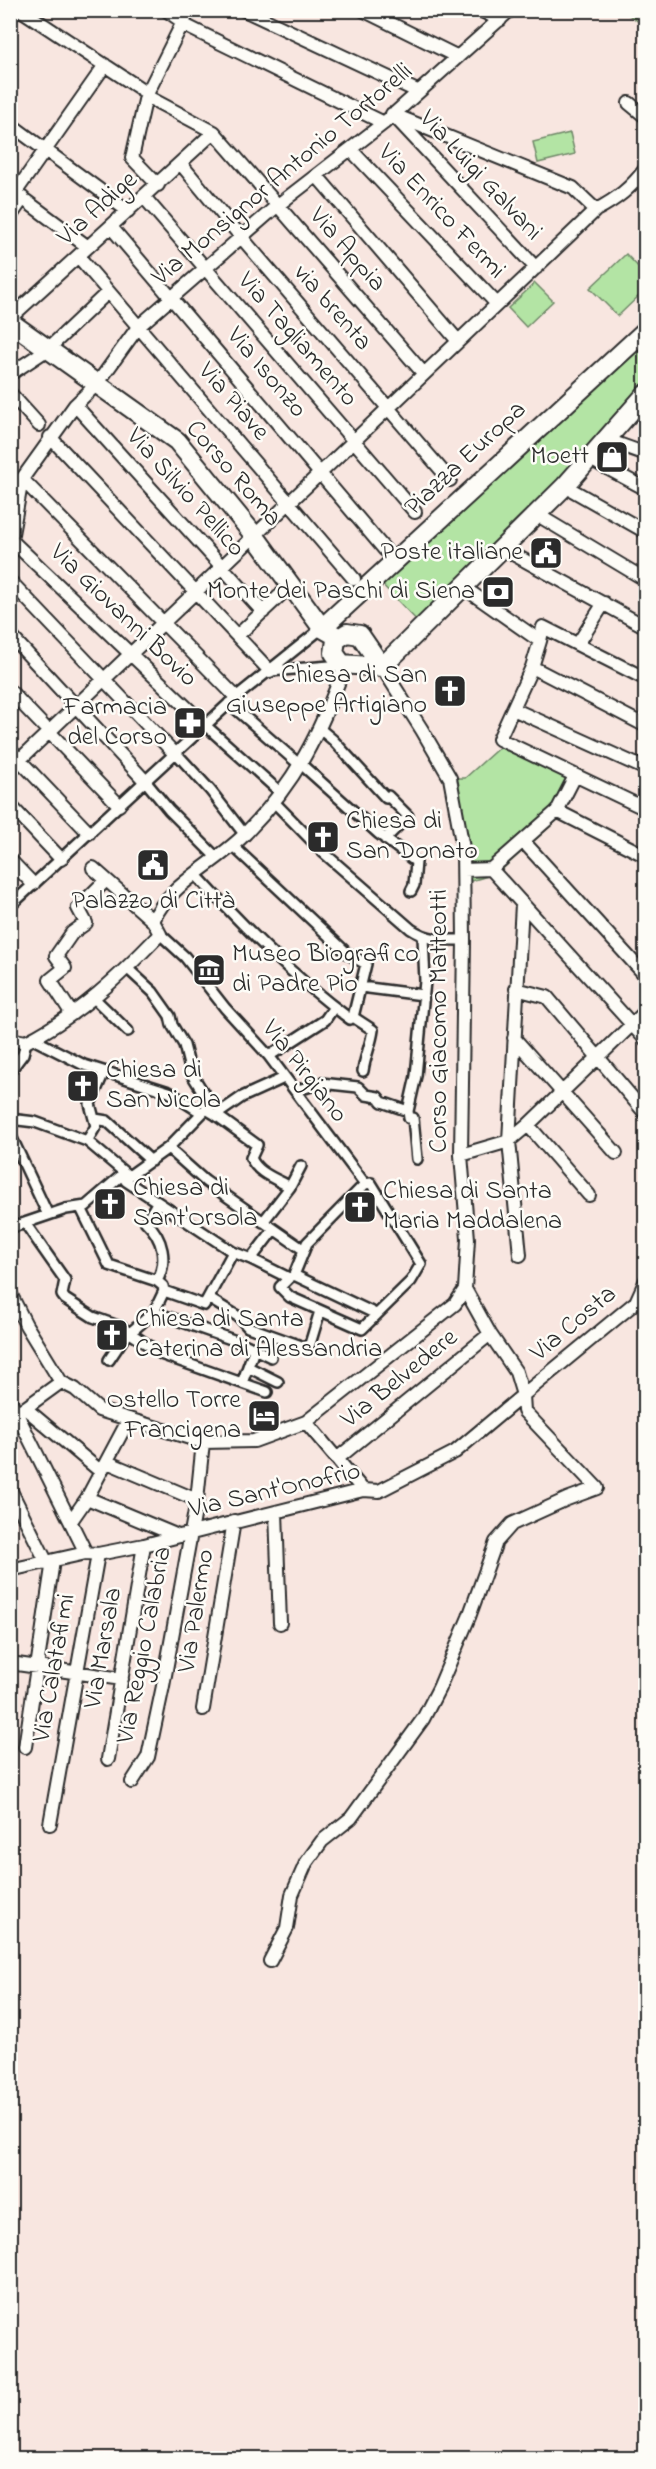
<svg xmlns="http://www.w3.org/2000/svg" width="656" height="2469" font-family="'Indie Flower',sans-serif">
	<rect width="100%" height="100%" fill="#f8e6e0"/>
	<filter id="ink" filterUnits="userSpaceOnUse"><feTurbulence type="fractalNoise" baseFrequency=".0167" numOctaves="2"/><feDisplacementMap in="SourceGraphic" scale="12" xChannelSelector="R" yChannelSelector="G"/><feConvolveMatrix kernelMatrix="1 2 1 2 8 2 1 2 1" color-interpolation-filters="sRGB"/></filter>
	<g filter="url(#ink)">
		<path fill="#b3e4a4" stroke="#6f8868" stroke-width="1.5" d="M628,11H645V26L626,13Z
			M570,133L575,154L538,163L533,142Z
			M626,254L645,274V290L618,316L590,288Z
			M535,283L553,301L526,327L508,308Z
			M645,330V393L423,627L376,578Z
			M503,744L577,784L562,816L498,873L464,883L450,778H465Z"/>
		<g fill="none" stroke-linecap="round" stroke-linejoin="round">
			<g stroke="#2b2b2b" stroke-width="14">
				<path id="pedestrian" d="M270,671L342,665
					M229,703L301,766
					M205,725L281,793
					M320,729L333,740L386,798L388,796L408,816L385,839
					M176,753L210,790L245,835
					M302,765L379,834L416,862L414,885L411,891
					M146,782L169,810L217,858
					M274,802L324,853L411,929C429,941 444,940 464,940
					M233,846L348,954L366,964L353,1017
					M196,875C244,927 293,977 350,1019L353,1017L373,1030C371,1045 365,1056 363,1071
					M10,906L236,697L322,628
					M160,934L185,957L225,1008L269,1056L365,1184
					M128,969L153,992L170,1016L172,1025L184,1045L191,1073L208,1100L206,1109
					M361,987L423,995
					M95,999L128,1031
					M33,1039L84,1065L169,1092L202,1113
					M269,1056L325,1020L334,1007
					M10,1071L23,1054L26,1042
					M295,1091L321,1083L358,1087L366,1095L378,1097L382,1102L408,1111
					M216,1115L257,1145L251,1158C258,1174 277,1179 290,1187L263,1222
					M10,1119L35,1122L87,1141L125,1173
					M95,1119L107,1121L151,1161
					M10,1134L48,1215
					M87,1141L96,1126L90,1104L104,1072
					M168,1148L205,1181L304,1250
					M417,1159L413,1118H409L408,1111L416,1076L425,981L423,937
					M129,1176L126,1181L233,1252L251,1259L289,1278L280,1287L290,1297L362,1329L411,1281L421,1264L371,1183L365,1184
					M290,1187L301,1166
					M157,1203L146,1222C163,1238 168,1261 157,1281
					M81,1208L109,1265L157,1281L163,1286L164,1291
					M25,1223L65,1280L62,1295L65,1299L93,1317L121,1327L163,1355L267,1392
					M10,1228L66,1209L86,1206L122,1175L125,1173L129,1176L168,1148L206,1109L216,1115L242,1097L284,1078
					M251,1259L274,1229
					M294,1275L376,1314
					M289,1278L294,1275L307,1243L365,1184
					M164,1291L204,1305L208,1298L239,1317L248,1327L307,1348L310,1344L320,1311
					M208,1298L233,1252
					M154,1312L242,1343L271,1357
					M109,1360L123,1339L154,1312L164,1291
					M248,1367L278,1382
					M242,1383L254,1350"/>
			</g>
			<g stroke="#2b2b2b" stroke-width="16">
				<path id="minor" d="M21,10L147,93
					M166,10L183,22
					M244,10L417,91
					M363,10L458,57
					M480,10L500,20
					M10,11L11,10
					M182,24L384,123
					M146,96L214,132L424,374
					M629,103L646,117
					M392,114L573,188L596,210
					M395,117L536,268
					M10,124L128,211
					M351,150L497,304
					M181,164L242,238L450,480
					M317,176L458,341
					M158,185L132,158L146,96L189,10
					M10,189L88,247
					M15,193L105,65
					M144,197L415,512
					M10,217L23,198
					M111,227L385,550
					M78,256L354,579
					M10,318L214,132
					M10,374L48,349L108,292
					M10,393L39,425
					M75,405L263,612
					M50,437L270,671
					M607,440L646,454
					M590,459L646,489
					M22,479L236,697
					M565,486L646,532
					M536,514L646,580
					M10,539L205,725
					M10,545L22,479L75,405L97,384L138,327L278,205L384,123L510,10
					M502,548L646,627
					M10,581L175,754
					M463,587L540,641L532,667L499,739L646,809
					M10,635L146,782
					M237,636L290,586
					M540,641L543,627L646,679
					M578,644L604,603
					M532,667L646,726
					M10,691L119,805
					M513,709L646,769
					M10,750L89,833
					M10,769L596,210C617,199 631,188 646,168
					M10,805L61,859
					M557,811L646,856
					M523,841L646,976
					M10,860L33,884
					M93,868L153,921
					M491,869L646,1040
					M464,870L491,869L557,811L575,776
					M516,989L547,997L646,1114
					M72,1014L50,980L65,968L56,956L72,933L86,923L78,908L105,881
					M514,1038L616,1153
					M10,1039L26,1042C79,1015 120,976 160,934L153,921C167,885 220,861 246,833C297,781 320,733 345,665
					M528,1125L589,1195
					M461,1155L509,1141L528,1125L646,1011
					M520,1255L509,1141L522,904
					M10,1293L26,1325L61,1382L75,1389L99,1410L203,1442L254,1441L306,1422L455,1304L465,1289L468,1239L461,1155L464,940L463,848L450,778L422,730L382,667
					M10,1400L86,1553
					M25,1408L100,1471
					M21,1411L61,1382
					M306,1422L363,1490
					M338,1458L490,1334
					M107,1462L197,1500
					M10,1489L47,1563
					M87,1498L178,1536
					M276,1512L280,1623
					M71,1521L87,1498L129,1419
					M10,1570L86,1553L98,1554L144,1545L363,1490L379,1491L455,1452L523,1395L516,1372L490,1334L465,1289
					M10,1663L122,1679
					M203,1709L234,1521
					M25,1747L53,1561
					M108,1759L144,1545
					M132,1782L148,1757L163,1686L197,1500L203,1442
					M50,1824L98,1554
					M270,1961L287,1928L292,1895L306,1863L322,1841L351,1818L423,1719L439,1688L469,1617L496,1542L512,1524L567,1499L597,1488L524,1411L523,1395L636,1302L646,1280"/>
			</g>
			<g stroke="#2b2b2b" stroke-width="22">
				<path id="secondary" d="M10,322L177,441L254,535L322,628L338,637
					M322,628L646,330
					M382,667L360,635L347,633L336,640L334,653L342,664L382,667L565,486L646,394"/>
			</g>
			<use href="#pedestrian" stroke="#fdfcf7" stroke-width="9"/>
			<use href="#minor" stroke="#fdfcf7" stroke-width="12"/>
			<use href="#secondary" stroke="#fdfcf7" stroke-width="18"/>
		</g>
	</g>
	<defs>
		<g id="shop-square" transform="scale(1.725)"><rect x="-9" y="-9" width="18" height="18" rx="4" fill="#2b2b2b" stroke="#fdfcf7"/><path d="M-5-2.5h2.3a2.7 3.5 0 0 1 5.4 0H5L5.5 6h-11ZM-1.5-2.5h3a1.5 2.3 0 0 0-3 0Z" fill="#fff"/></g>
		<g id="civic-square" transform="scale(1.725)"><rect x="-9" y="-9" width="18" height="18" rx="4" fill="#2b2b2b" stroke="#fdfcf7"/><path d="M-.6-6.5H3V-4.5H.6V-3L4-1V1h2V6H-6V1h2V-1L-.6-3ZM-1.2 2.5V6h2.4V2.5Z" fill="#fff"/></g>
		<g id="bank-square" transform="scale(1.725)"><rect x="-9" y="-9" width="18" height="18" rx="4" fill="#2b2b2b" stroke="#fdfcf7"/><path d="M-6-4H6V4H-6ZM0-2.3a2.3 2.3 0 1 0 0 4.6a2.3 2.3 0 1 0 0-4.6Z" fill="#fff"/></g>
		<g id="church-square" transform="scale(1.725)"><rect x="-9" y="-9" width="18" height="18" rx="4" fill="#2b2b2b" stroke="#fdfcf7"/><path d="M-1.2-6h2.4v3.5h3.3v2.4h-3.3V6h-2.4V-.1h-3.3v-2.4h3.3Z" fill="#fff"/></g>
		<g id="pharmacy-square" transform="scale(1.725)"><rect x="-9" y="-9" width="18" height="18" rx="4" fill="#2b2b2b" stroke="#fdfcf7"/><path d="M-2-6h4v4h4v4h-4v4h-4v-4h-4v-4h4Z" fill="#fff"/></g>
		<g id="museum-square" transform="scale(1.725)"><rect x="-9" y="-9" width="18" height="18" rx="4" fill="#2b2b2b" stroke="#fdfcf7"/><path d="M0-6L6-3V-2H-6V-3ZM-5-1h2V3h-2ZM-1-1h2V3h-2ZM3-1h2V3H3ZM-6 4H6V6H-6Z" fill="#fff"/></g>
		<g id="hotel-square" transform="scale(1.725)"><rect x="-9" y="-9" width="18" height="18" rx="4" fill="#2b2b2b" stroke="#fdfcf7"/><path d="M-6-4.5h1.5V1H6V5H4.5V3h-9V5H-6ZM-4 0a1.8 1.8 0 1 1 3.6 0ZM.5 0V-2.5h3Q6-2.5 6 0Z" fill="#fff"/></g>
	</defs>
	<g fill-rule="evenodd">
		<use href="#shop-square" x="612" y="457"/>
		<use href="#civic-square" x="546" y="553"/>
		<use href="#bank-square" x="498" y="592"/>
		<use href="#church-square" x="450" y="691"/>
		<use href="#pharmacy-square" x="190" y="723"/>
		<use href="#church-square" x="323" y="837"/>
		<use href="#civic-square" x="153" y="865"/>
		<use href="#museum-square" x="209" y="970"/>
		<use href="#church-square" x="83" y="1086"/>
		<use href="#church-square" x="110" y="1204"/>
		<use href="#church-square" x="360" y="1207"/>
		<use href="#church-square" x="112" y="1335"/>
		<use href="#hotel-square" x="264" y="1416"/>
	</g>
	<g text-anchor="middle" dominant-baseline="central" stroke-width="5" stroke-linejoin="round" paint-order="stroke">
		<g font-size="26" fill="#2b2b2b" stroke="#fdfcf7">
			<text transform="translate(283 175) rotate(-40)">Via Monsignor Antonio Tortorelli</text>
			<text transform="translate(480 176) rotate(47)">Via Luigi Galvani</text>
			<text transform="translate(98 209) rotate(-42)">Via Adige</text>
			<text transform="translate(441 212) rotate(47)">Via Enrico Fermi</text>
			<text transform="translate(347 250) rotate(49)">Via Appia</text>
			<text transform="translate(332 308) rotate(49)">via brenta</text>
			<text transform="translate(297 340) rotate(49)">Via Tagliamento</text>
			<text transform="translate(266 373) rotate(50)">Via Isonzo</text>
			<text transform="translate(233 402) rotate(49)">Via Piave</text>
			<text transform="translate(466 459) rotate(-43)">Piazza Europa</text>
			<text transform="translate(233 474) rotate(49)">Corso Roma</text>
			<text transform="translate(185 493) rotate(48)">Via Silvio Pellico</text>
			<text transform="translate(123 616) rotate(44)">Via Giovanni Bovio</text>
			<text transform="translate(440 1021) rotate(-90)">Corso Giacomo Matteotti</text>
			<text transform="translate(304 1072) rotate(52)">Via Pirgiano</text>
			<text transform="translate(574 1324) rotate(-40)">Via Costa</text>
			<text transform="translate(400 1379) rotate(-39)">Via Belvedere</text>
			<text transform="translate(275 1491) rotate(-13)">Via Sant'Onofrio</text>
			<text transform="translate(197 1611) rotate(-81)">Via Palermo</text>
			<text transform="translate(145 1645) rotate(-79)">Via Reggio Calabria</text>
			<text transform="translate(104 1648) rotate(-80)">Via Marsala</text>
			<text transform="translate(55 1668) rotate(-80)">Via Calatafimi</text>
		</g>
		<g font-size="26" fill="#2b2b2b" stroke="#fdfcf7" text-anchor="end">
			<text x="589" y="457">Moett</text>
			<text x="523" y="553">Poste italiane</text>
			<text x="475" y="592">Monte dei Paschi di Siena</text>
			<text x="427" y="676">Chiesa di San<tspan x="427" dy="30">Giuseppe Artigiano</tspan></text>
			<text x="167" y="708">Farmacia<tspan x="167" dy="30">del Corso</tspan></text>
			<text x="346" y="822" text-anchor="start">Chiesa di<tspan x="346" dy="30">San Donato</tspan></text>
			<text x="153" y="902" text-anchor="middle">Palazzo di Città</text>
			<text x="232" y="955" text-anchor="start">Museo Biografico<tspan x="232" dy="30">di Padre Pio</tspan></text>
			<text x="106" y="1071" text-anchor="start">Chiesa di<tspan x="106" dy="30">San Nicola</tspan></text>
			<text x="133" y="1189" text-anchor="start">Chiesa di<tspan x="133" dy="30">Sant'Orsola</tspan></text>
			<text x="383" y="1192" text-anchor="start">Chiesa di Santa<tspan x="383" dy="30">Maria Maddalena</tspan></text>
			<text x="135" y="1320" text-anchor="start">Chiesa di Santa<tspan x="135" dy="30">Caterina di Alessandria</tspan></text>
			<text x="241" y="1401">Ostello Torre<tspan x="241" dy="30">Francigena</tspan></text>
		</g>
	</g>
	<rect width="656" height="2469" fill="none" stroke="#fdfcf7" stroke-width="36"/>
	<rect x="18" y="18" width="620" height="2433" fill="none" stroke="#2b2b2b" stroke-width="2" filter="url(#ink)"/>
</svg>
